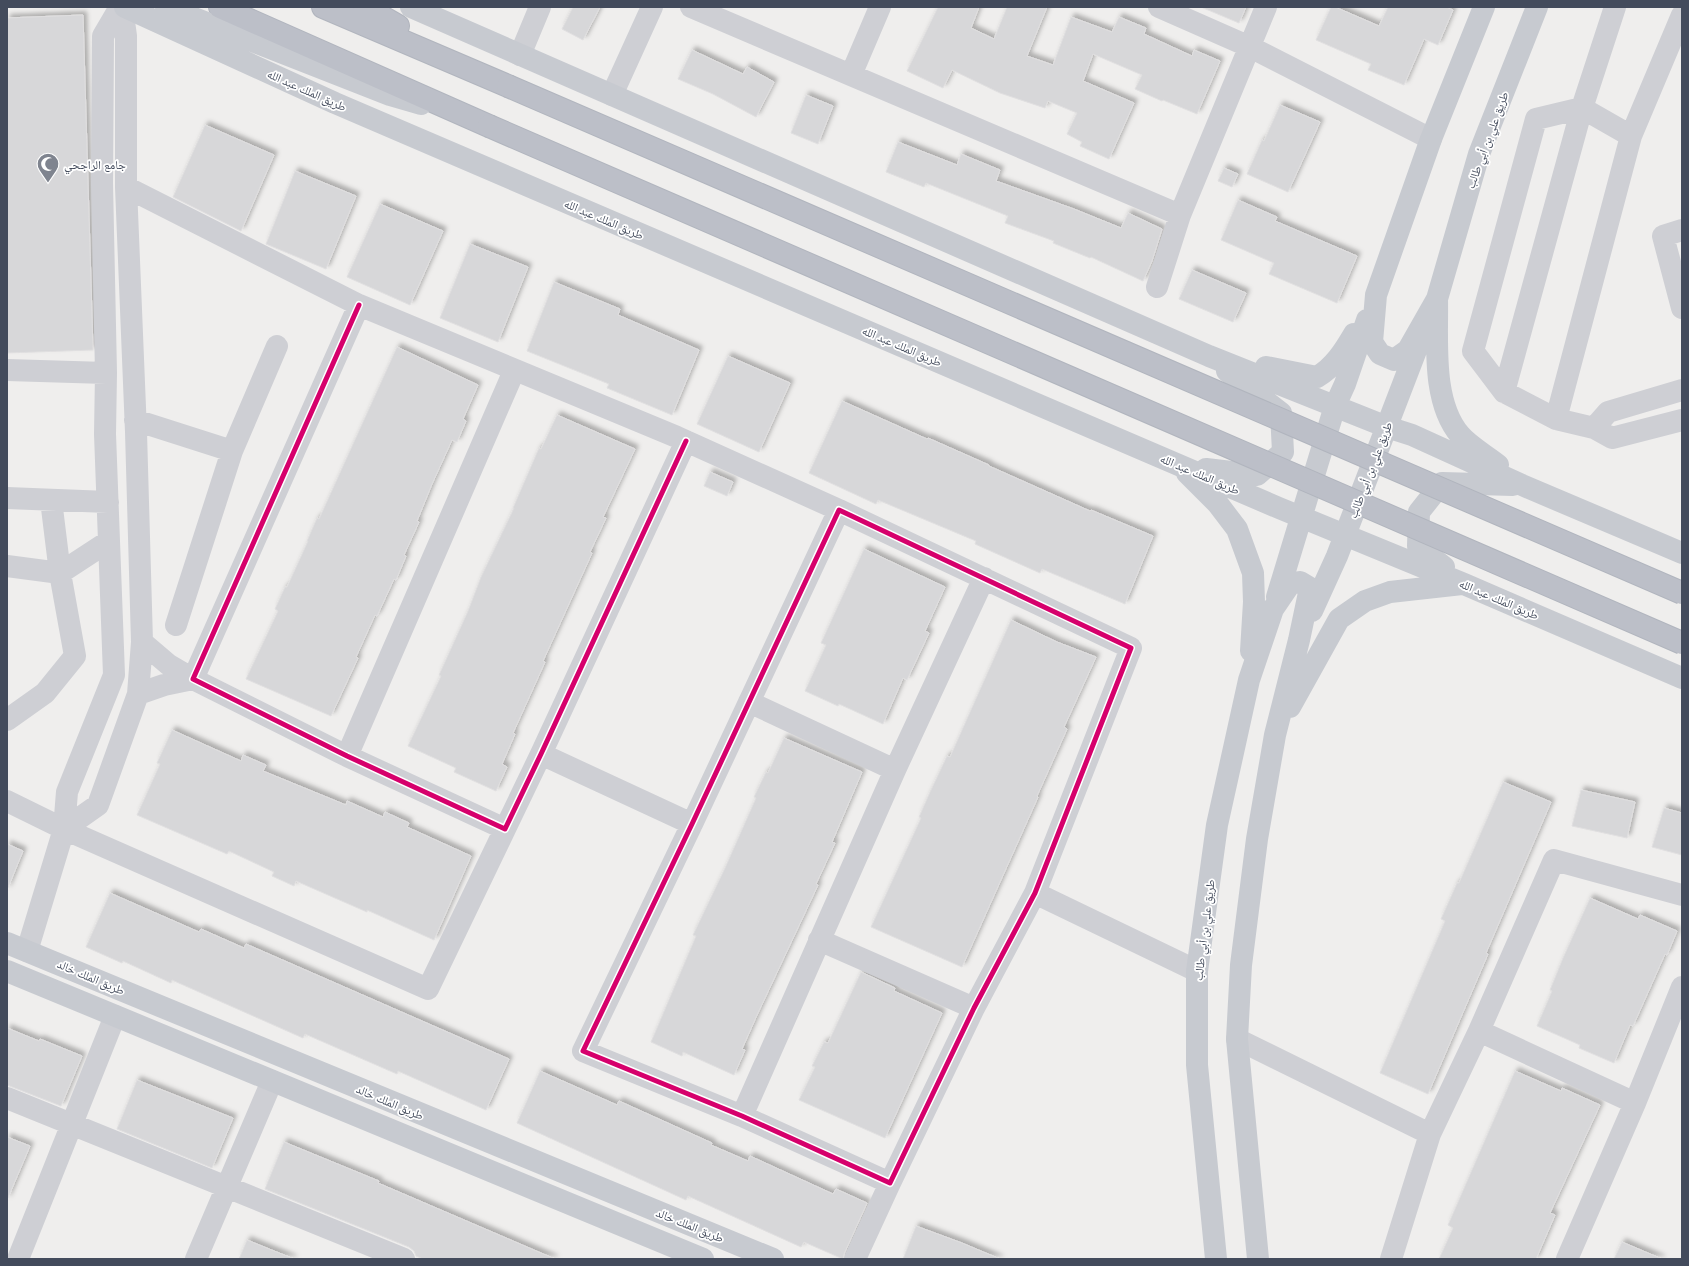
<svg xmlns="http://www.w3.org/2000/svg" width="1689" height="1266" font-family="Lato,'Noto Naskh Arabic',sans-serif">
	<defs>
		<filter id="shadow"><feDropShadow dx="3.5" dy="-3.5" stdDeviation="2" flood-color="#0004"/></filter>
	</defs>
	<rect width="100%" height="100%" fill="#efeeed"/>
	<path fill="#d7d7d9" stroke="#e0dfe0" filter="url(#shadow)" d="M573,7H600L583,40L562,29Z
		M938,7H979L971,28L994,39L1007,7H1047L1027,56L1053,65L1071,17L1112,32L1119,17L1146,28L1144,34L1192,56L1194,50L1220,61L1197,114L1163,100L1162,101L1135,89L1142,75L1093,54L1083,81L1134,103L1109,159L1080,146L1082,142L1067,134L1077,113L1048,101L1045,108L1000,93L952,70L943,88L907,71Z
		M1201,7H1246L1239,23Z
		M1331,7H1335L1379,26L1388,7H1446L1453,10L1438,45L1424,39L1404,85L1368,70L1371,64L1316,40Z
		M83,15L93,350L7,353V18Z
		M692,50L743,74L747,67L774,82L756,117L713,94L678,79Z
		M806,95L833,106L818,144L791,133Z
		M1280,105L1320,122L1288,192L1247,174L1262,140L1264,141Z
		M205,125L274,155L241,231L173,197Z
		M898,142L957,165L961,154L1000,170L996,181L1074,209L1121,228L1128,213L1162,229L1152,261L1143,281L1091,257L1090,258L1053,243L1054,241L1005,223L1008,216L926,183L924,187L886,172Z
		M1224,168L1238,174L1232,187L1218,181Z
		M295,171L356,196L326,269L266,244Z
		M1238,200L1277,217L1275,221L1357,256L1337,303L1269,274L1274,263L1221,240Z
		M380,204L443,231L410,305L347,277Z
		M470,244L528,267L498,342L440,318Z
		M1192,270L1246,293L1233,322L1179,299Z
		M554,282L620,309L618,315L699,350L672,415L607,388L609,384L527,351Z
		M397,347L478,385L463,419L466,421L457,442L452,440L432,484L417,521L419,522L404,555L406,556L396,580L394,579L377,616L375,615L356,657L358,658L331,716L246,679L278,611L275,609L285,587H287L308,541H307L317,518L319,519Z
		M728,356L790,383L759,452L697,424Z
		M842,401L927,439L928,438L989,465V466L1090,511L1091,510L1153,536L1125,604L1042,569L1040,573L975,544L976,541L878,500L876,504L809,473Z
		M557,415L635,449L603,517L606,518L590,552L592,553L543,661L545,662L513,733L515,734L502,764L507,767L496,791L454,772L456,768L408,746L441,676L439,675L468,611L481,577L514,508H513L539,448L541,449Z
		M710,472L733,482L727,496L704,486Z
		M864,549L945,587L925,631L929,633L907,680L903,678L883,724L839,704L838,706L805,691L826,645L821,643Z
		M1011,620L1057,642L1096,657L1064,727L1067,729L1037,796L1038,797L962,967L871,927L921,818L919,817L930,792L947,756L950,757Z
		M172,730L241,761L243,755L266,765L263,771L346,805L347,801L383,817L385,812L409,823L407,827L471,856L434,940L367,910V912L296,881L294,886L272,876L274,872L229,851L227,854L137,815L160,764L157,763Z
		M784,738L862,772L832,842L835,843L816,884L818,885L757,1015L742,1049L745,1050L734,1075L683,1052L682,1056L651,1042L696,936L693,935L725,868L756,798L754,797L766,772L768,773Z
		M1503,782L1551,802L1486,953L1488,954L1428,1094L1380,1073L1445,921L1441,919L1457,883H1459Z
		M1581,790L1635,802L1627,838L1572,826Z
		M1664,808L1682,813V855L1652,847Z
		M7,844L23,851L7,890Z
		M110,893L199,932L201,929L244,948L246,944L509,1059L486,1110L398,1071L397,1074L305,1034L303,1038L172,980L171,983L123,961L122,963L86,947Z
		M1590,898L1638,919L1640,915L1677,931L1667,955L1665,954L1633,1026L1630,1025L1614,1063L1579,1048L1580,1045L1537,1026L1552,991L1550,990L1563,958Z
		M861,972L895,988L894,991L942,1013L885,1138L799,1100L815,1067L812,1066L824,1042L828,1043Z
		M7,1028L39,1041L40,1039L82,1056L61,1106L7,1085Z
		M540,1071L617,1105L619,1101L712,1143L711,1145L748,1161L750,1156L833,1194L836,1189L867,1203L844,1254L843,1259L804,1242L801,1247L688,1196L686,1200L517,1123Z
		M1515,1071L1561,1091L1562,1088L1600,1105L1550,1213L1555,1215L1536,1259H1439L1453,1228L1448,1225Z
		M137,1080L233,1118L212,1168L117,1129Z
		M7,1137L30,1146L7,1200Z
		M284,1142L379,1181L378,1183L555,1259H423L416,1256L414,1251L409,1247L265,1189Z
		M916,1226L962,1243L1000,1259H903Z
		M247,1240L294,1259H239Z
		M1622,1242L1662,1259H1614Z"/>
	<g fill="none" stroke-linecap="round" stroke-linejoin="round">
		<g stroke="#b1b5be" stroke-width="24">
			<path id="highway" d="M220,7L489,126
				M323,7L508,86
				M365,7L398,26"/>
		</g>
		<path stroke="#cecfd4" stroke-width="22" d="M691,7L1180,215
			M1159,7L1250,47L1431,139
			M1615,7L1582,108L1504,392L1556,419L1631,136L1682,15
			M520,55L540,7
			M851,75L880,7
			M612,95L652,7
			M126,187L359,305L677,437L839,510
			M1682,230L1663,236L1682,308
			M1157,287L1180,215L1266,7
			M359,305L193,679L347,756L505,829L541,754L686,441
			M7,370L106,373
			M1504,392L1473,351L1536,119L1582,108L1631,136
			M1556,419L1594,428L1612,438L1682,420
			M135,420L232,451
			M1594,428L1608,412L1682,390
			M7,498L108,502
			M839,510L1131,648L1035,893L974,1008L890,1183L742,1116L583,1051L692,824Z
			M7,566L60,573L109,541
			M176,625L232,451L277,346
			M142,642L169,665L193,679
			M138,694L164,685L193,679
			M749,702L895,770
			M7,720L45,693L75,656L60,573L51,500
			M541,754L692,824
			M347,756L514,371
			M7,801L64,829L428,989L505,829
			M64,829L98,805L138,694L142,642L136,432L126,187V36L122,7
			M1035,893L1197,971
			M819,940L974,1008
			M27,951L64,829L67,792L114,675L105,434L106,373L102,183L103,36L120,7
			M1479,1031L1635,1103
			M1237,1039L1430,1134
			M7,1098L404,1259
			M742,1116L895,770L984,578
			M18,1259L115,1016
			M196,1259L272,1081
			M855,1259L890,1183
			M1391,1259L1430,1134L1479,1031L1554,860L1682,895
			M1567,1259L1635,1103L1682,987"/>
		<path stroke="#c7cad0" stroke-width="22" d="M125,7L335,103L1279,508L1464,584L1682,678
			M166,7L390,95L421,104
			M411,7L1209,356L1387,427L1412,435L1522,485L1682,553
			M1484,7L1431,139L1376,295L1372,342L1380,354L1394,360L1408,350L1437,299L1479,154L1537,7
			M1437,299C1438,340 1431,401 1460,435C1469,446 1487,456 1498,465
			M1266,367L1317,377C1334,367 1344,351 1354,334
			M1206,469L1257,475L1283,452L1281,413L1227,371
			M1187,473L1218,504L1237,529L1253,573L1254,602L1251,651
			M1444,567L1418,546L1419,512L1442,483L1513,485
			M1277,597L1335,406L1345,384L1367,320
			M1312,611L1337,556L1420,340
			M1290,707L1339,619L1365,601L1390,592L1462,584
			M7,943L773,1259
			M7,971L703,1259
			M1216,1259L1197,1065V971L1217,825L1249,680L1273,609L1290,584L1300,582L1310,588L1299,640L1275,735L1257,839L1241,965L1237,1039L1258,1259"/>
		<use href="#highway" stroke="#bcbfc8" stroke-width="22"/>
		<g stroke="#b1b5be" stroke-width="24" stroke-linecap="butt">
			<path id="highway-bridge" d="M508,86L1682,593
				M489,126L1682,643"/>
		</g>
		<use href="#highway-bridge" stroke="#bcbfc8" stroke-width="22"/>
		<g stroke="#fff" stroke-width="8">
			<path id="cycleway" d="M359,305L193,679L347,756L505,829L541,754L686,441
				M839,510L1131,648L1035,893L974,1008L890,1183L742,1116L583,1051L692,824Z"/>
		</g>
		<use href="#cycleway" stroke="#d6006c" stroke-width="5"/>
	</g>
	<defs>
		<g id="mosque-pin" transform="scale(1.15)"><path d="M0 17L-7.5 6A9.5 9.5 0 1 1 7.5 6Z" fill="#7f848f" stroke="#fff"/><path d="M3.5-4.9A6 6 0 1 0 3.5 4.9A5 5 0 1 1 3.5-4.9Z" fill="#fff"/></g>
	</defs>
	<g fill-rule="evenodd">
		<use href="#mosque-pin" x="48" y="164"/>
	</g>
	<g text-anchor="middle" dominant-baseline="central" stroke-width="3.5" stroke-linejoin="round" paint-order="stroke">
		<g font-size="12" fill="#434b5c" stroke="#fff">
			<text transform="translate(307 90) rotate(24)">طريق الملك عبد الله</text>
			<text transform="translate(1487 140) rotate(-70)">طريق علي بن أبي طالب</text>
			<text transform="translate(604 219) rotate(23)">طريق الملك عبد الله</text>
			<text transform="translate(902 346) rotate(23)">طريق الملك عبد الله</text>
			<text transform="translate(1370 470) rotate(-69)">طريق علي بن أبي طالب</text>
			<text transform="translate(1200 474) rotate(23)">طريق الملك عبد الله</text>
			<text transform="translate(1499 599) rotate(23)">طريق الملك عبد الله</text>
			<text transform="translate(1204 930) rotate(-83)">طريق علي بن أبي طالب</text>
			<text transform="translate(91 977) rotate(23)">طريق الملك خالد</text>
			<text transform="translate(390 1102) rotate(23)">طريق الملك خالد</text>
			<text transform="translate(690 1225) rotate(22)">طريق الملك خالد</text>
		</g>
		<g font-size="12" fill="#434b5c" stroke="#fff" text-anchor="start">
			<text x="64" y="164">جامع الراجحي</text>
		</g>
	</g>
	<rect width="1689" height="1266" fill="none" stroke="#434b5c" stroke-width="16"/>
</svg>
